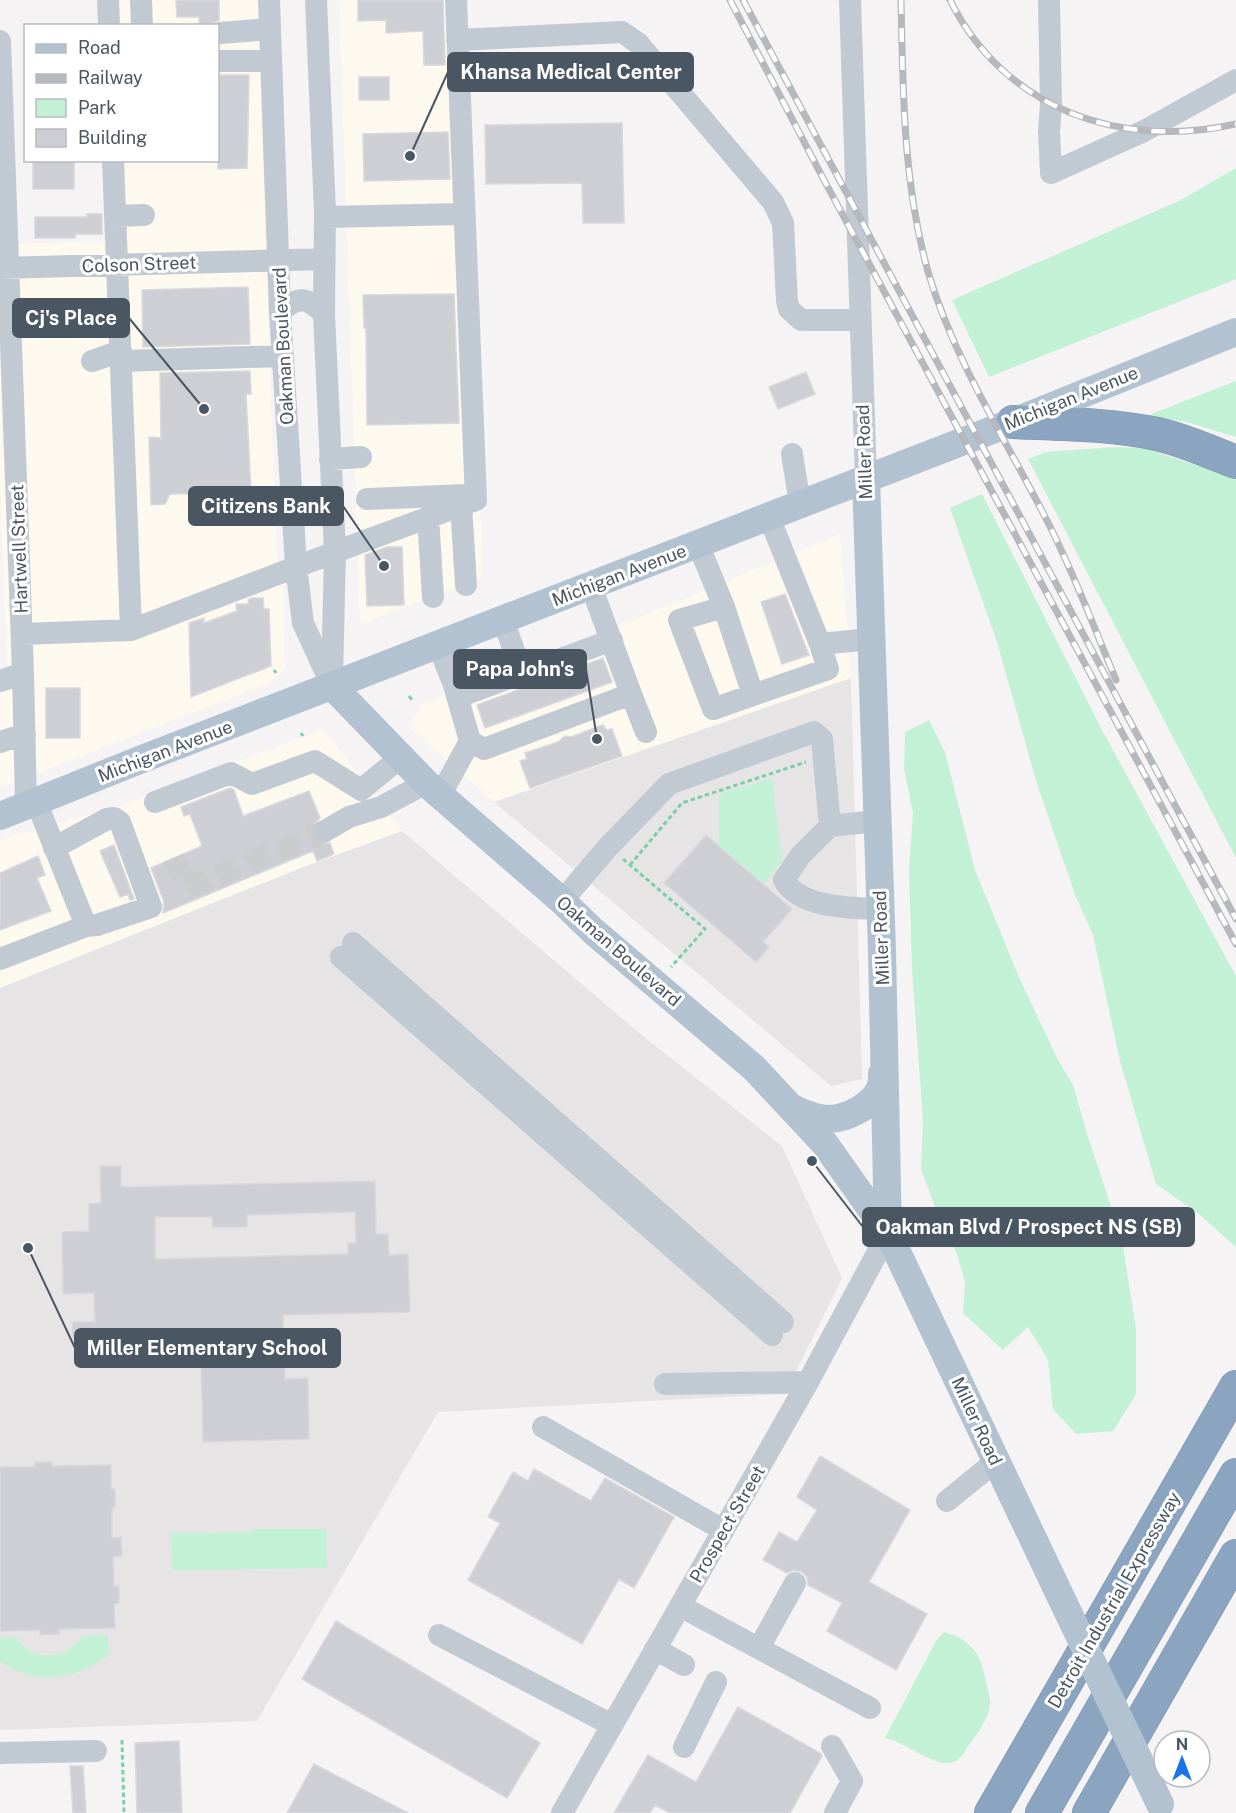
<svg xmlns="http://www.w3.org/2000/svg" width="1236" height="1813" font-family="'Public Sans',sans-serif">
	<rect width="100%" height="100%" fill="#f5f3f3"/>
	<path fill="#fdf9ef" d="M100,0H258L276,549L284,593L285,669L267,684L0,788V672L7,669L0,484V244L108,241L105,161L218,160V26L101,25Z
		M339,0H465L482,571L480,579L360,624Z
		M840,534L851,678L494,802L410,728L420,705L648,614Z
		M323,729L402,831L304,867L0,988V840L121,806Z"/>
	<path fill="#e6e4e5" d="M851,678L862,1079L831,1086L494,802Z
		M402,831L638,1032L782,1146L842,1278L785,1394L438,1412L257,1721L0,1730V988L304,867Z"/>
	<path fill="#c3f1d5" d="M1236,168V279L989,377L952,300L1179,201Z
		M1236,381V437L1187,422L1148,417L1154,413Z
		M1115,447L1144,448L1236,478V858L1028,459L1046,452Z
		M982,494L1101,728L1236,976V1247L1199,1214L1156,1184L1120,1061L1093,935L1076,897L1037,784L997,642L950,508Z
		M929,720L945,752L975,870L1018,975L1057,1058L1073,1085L1089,1140L1122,1240L1136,1329V1395L1113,1431L1076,1434L1053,1409L1048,1360L1028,1327L1003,1350L963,1313L965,1282L957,1254L938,1215L921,1169L923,1121L912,969L909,870L913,813L904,769L905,732Z
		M772,778L782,861L763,884L717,843L719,840V797L720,794Z
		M252,1529H326L327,1568L172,1570L171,1533L251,1532Z
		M944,1632C975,1641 981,1656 987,1686C988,1691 991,1699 990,1704C989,1719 977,1734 969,1745C964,1753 959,1762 949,1763C932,1765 905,1742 885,1738L936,1641Z
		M108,1635L109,1655C74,1680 37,1687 0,1661V1638L16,1637C27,1656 50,1660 68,1650C74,1647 78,1641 82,1636Z"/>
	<path fill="#cdcfd5" stroke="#d7d9de" stroke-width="1.5" fill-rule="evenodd" d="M176,0H219V20L209,26H199V17H177Z
		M358,0H443L445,65H424L423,31L386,33V20L358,21Z
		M218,75H249L247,168L218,169Z
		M359,77H389V100H359Z
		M622,123L624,223H583L582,183L486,184L485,125Z
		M448,132L450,179L364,181L363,134Z
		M33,160H74V189H33Z
		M87,214H102V234H75V238H35V217H87Z
		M248,287L250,344L143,347L142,290Z
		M454,294L459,423L367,425L366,328H364L363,295Z
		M250,371L251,394H246L251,493L170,494L165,504L151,505L149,437L161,438L160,373Z
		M806,372L815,394L778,409L769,387Z
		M387,547H402L404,605L367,606L365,555Z
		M785,594L809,655L782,664L761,602Z
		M252,598H263L264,609H269L271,666L191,697L189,623L204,618V623L237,611L236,604H249L248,600Z
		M603,658L612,682L485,728L477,705Z
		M46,688H80V738H46Z
		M603,725L606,730L612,729L622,756L530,788L520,761L527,759L525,753L558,742L565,736L571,737Z
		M230,788L234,790L243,816L309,791L320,818L313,825L312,832L313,837L319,843H330L334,854L317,861L313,851L163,913L164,902L151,868L202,846L190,814L184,816L181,807Z
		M706,835L792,909L763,942L769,947L756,962L664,883Z
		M114,845L134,899L130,900L128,894L120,897L100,851Z
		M38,856L45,875L37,878L51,911L0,930V873Z
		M100,1166H121V1187L375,1181L376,1234H388L389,1255L408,1254L410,1312L283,1315L285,1379L308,1378L309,1439L203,1442L201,1356L96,1359L95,1336L73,1337L72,1322H95L94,1293L63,1294L62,1232L89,1231V1204L101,1203ZM355,1212L356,1243H348V1254L155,1259V1217H212L213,1227H247V1215Z
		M820,1456L910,1510L869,1582L927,1614L896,1670L827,1631L842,1603L808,1585L807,1577L802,1572L794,1570L787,1573L763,1560L779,1532L797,1542L817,1510L797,1497Z
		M35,1462H52V1466L111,1465V1489H115V1507L112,1508V1538L121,1537L122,1556L113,1557L114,1586H119V1603L114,1604L115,1628L59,1629V1634L40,1635V1630L0,1631V1467H35Z
		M534,1469L591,1501L605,1478L674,1517L634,1588L619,1579L582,1644L468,1580L500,1523L488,1517L513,1472L528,1481Z
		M336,1621L540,1743L507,1798L302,1679Z
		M738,1707L820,1753L822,1756L790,1813H670L655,1805L650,1813H614L648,1755L696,1782Z
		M179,1741L182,1813H137L135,1743Z
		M314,1764L408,1813H287Z
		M70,1766H83L86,1813H73Z"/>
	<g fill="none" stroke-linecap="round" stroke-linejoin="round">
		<path stroke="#caccce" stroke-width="22" stroke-dasharray="22 11" stroke-linecap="butt" d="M174,858L187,888L325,831"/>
		<g stroke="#7690ad" stroke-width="34">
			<path id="highway" d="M1013,422C1060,424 1110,424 1157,434C1184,440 1210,452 1236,462
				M991,1813L1236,1387
				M1042,1813L1236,1475
				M1089,1813L1236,1556"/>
		</g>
		<path stroke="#7ad0a6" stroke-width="3" stroke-dasharray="4.5 3" stroke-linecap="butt" d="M274,670L276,673
			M409,696L413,701
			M301,733L303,736
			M623,859L705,929L671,967
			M630,865L682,803L806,762
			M122,1740L124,1813"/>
		<path stroke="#c1cad2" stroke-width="22" d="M108,0L109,26
			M141,0L142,26
			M269,0L280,312L296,566L303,623L332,686
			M316,0L325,212L324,314L335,552L332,679
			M850,0L866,479
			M1049,0L1051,104L1049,132L1051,173L1144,131L1236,80
			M220,33L270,29
			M457,40L622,32L638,43L773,202L783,223L787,301L789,309L801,320H860
			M0,41L23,673L26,805
			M218,61H271
			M113,160L131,630
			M115,216L144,215
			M325,217L463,214
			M0,268L324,259
			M280,312C298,296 306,296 324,314
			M92,361L121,351
			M121,361L283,356
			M792,454L800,504
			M330,459L361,457
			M367,499L466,495
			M461,505L466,585
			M428,517L433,597
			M698,544L724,607L753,695L828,669L820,644L769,517
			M724,607L679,620L713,709L753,695
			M503,620L522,673
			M22,634L131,630L359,543L476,500L456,0
			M820,644L871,639
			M438,645L454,685L470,741L484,749L631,694L591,586
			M0,681L23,673
			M631,694L646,732
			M458,697L612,640
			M0,742L25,734
			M440,796L470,741
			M36,801L86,926
			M155,802L231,773L252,784L315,761L361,790L401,757
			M877,821L830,826L800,856L784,880C799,908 852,908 880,909
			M325,831L349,817L381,807L426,783
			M562,901L608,847L669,784L814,732L822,739L830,826
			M353,943L783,1322
			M341,957L772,1335
			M0,959L86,926L97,925L151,907L120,822L114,818L107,819L54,848
			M665,1384L808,1382
			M543,1427L723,1530
			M947,1501L996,1461
			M680,1606L870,1708
			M439,1635L612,1725
			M759,1648L795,1583
			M655,1649L684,1665
			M832,1746L852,1781L835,1813
			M684,1747L716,1682
			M0,1753L96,1751
			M562,1813L808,1382L888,1233"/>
		<path stroke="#b3c2d1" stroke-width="28" d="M866,479L882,951L888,1233L1056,1587
			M332,686L426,783L562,901L593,931L754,1068L825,1144L888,1233
			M0,816L142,759L1013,422L1236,332
			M792,1108C803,1113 816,1119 829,1119C846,1119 874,1105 880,1088C882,1084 882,1078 882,1074"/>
		<use href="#highway" stroke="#8ba5c1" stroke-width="33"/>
		<g stroke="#b5b8bd" stroke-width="7">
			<path id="rail" d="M730,0L824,180L1236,944
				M743,0L1236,919
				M901,0C903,92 903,186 929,275C954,358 1001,432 1041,509C1070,564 1092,622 1116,680
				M950,0C1004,109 1121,150 1236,124"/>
		</g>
		<use href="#rail" stroke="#fff" stroke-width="4.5" stroke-dasharray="14" stroke-linecap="butt"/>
		<path stroke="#b3c2d1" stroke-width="28" d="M1056,1587L1160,1804"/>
	</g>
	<g text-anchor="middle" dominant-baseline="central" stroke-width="6" stroke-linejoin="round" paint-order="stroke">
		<g font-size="18" fill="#4a5661" stroke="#fff">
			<text transform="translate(139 264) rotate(-2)">Colson Street</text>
			<text transform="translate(283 346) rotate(-93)">Oakman Boulevard</text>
			<text transform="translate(1071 398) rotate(-22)">Michigan Avenue</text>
			<text transform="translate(864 452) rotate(-92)">Miller Road</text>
			<text transform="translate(19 549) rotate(-92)">Hartwell Street</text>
			<text transform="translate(619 575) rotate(-21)">Michigan Avenue</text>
			<text transform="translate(165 751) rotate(-21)">Michigan Avenue</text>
			<text transform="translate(881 938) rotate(-92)">Miller Road</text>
			<text transform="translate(619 951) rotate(41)">Oakman Boulevard</text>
			<text transform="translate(977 1421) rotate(65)">Miller Road</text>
			<text transform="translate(727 1524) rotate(-60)">Prospect Street</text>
			<text transform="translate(1114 1600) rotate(-60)">Detroit Industrial Expressway</text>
		</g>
	</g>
	<path fill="none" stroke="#4a5661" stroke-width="2" d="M410 156L448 72M204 409L129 318M384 566L343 506M597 739L586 669M812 1161L863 1227M28 1248L75 1348"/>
	<g fill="#4a5661" stroke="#fff" stroke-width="2">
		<circle cx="410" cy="156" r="6"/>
		<circle cx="204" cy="409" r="6"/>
		<circle cx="384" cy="566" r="6"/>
		<circle cx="597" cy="739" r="6"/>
		<circle cx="812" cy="1161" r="6"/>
		<circle cx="28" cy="1248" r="6"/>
	</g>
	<g fill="#4a5661" stroke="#4a5661" stroke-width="2">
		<rect x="448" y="53" width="245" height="38" rx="6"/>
		<rect x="13" y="299" width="116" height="38" rx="6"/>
		<rect x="189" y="487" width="154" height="38" rx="6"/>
		<rect x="454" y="650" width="132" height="38" rx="6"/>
		<rect x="863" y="1208" width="331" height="38" rx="6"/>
		<rect x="75" y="1329" width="265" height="38" rx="6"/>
	</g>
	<g font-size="20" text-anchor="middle" font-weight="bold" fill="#fff">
		<text x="571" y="79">Khansa Medical Center</text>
		<text x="71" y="325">Cj's Place</text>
		<text x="266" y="513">Citizens Bank</text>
		<text x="520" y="676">Papa John's</text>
		<text x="1029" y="1234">Oakman Blvd / Prospect NS (SB)</text>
		<text x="207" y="1355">Miller Elementary School</text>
	</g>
	<rect x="24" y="24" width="195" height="138" fill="#ffffff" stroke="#b7bbc0" stroke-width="1.5"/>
	<rect x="36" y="44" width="30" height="9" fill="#b3c2d1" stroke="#b7bbc0" stroke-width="1.5"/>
	<text x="78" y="54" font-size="18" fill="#4a5661">Road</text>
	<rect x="36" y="74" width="30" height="9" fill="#b5b8bd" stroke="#b7bbc0" stroke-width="1.5"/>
	<text x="78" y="84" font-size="18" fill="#4a5661">Railway</text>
	<rect x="36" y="99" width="30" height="18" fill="#c3f1d5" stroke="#b7bbc0" stroke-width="1.5"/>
	<text x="78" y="114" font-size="18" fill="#4a5661">Park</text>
	<rect x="36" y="129" width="30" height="18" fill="#cdcfd5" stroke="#b7bbc0" stroke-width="1.5"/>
	<text x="78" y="144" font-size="18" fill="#4a5661">Building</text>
	<g transform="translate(1182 1759)"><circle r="28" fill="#ffffff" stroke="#b7bbc0" stroke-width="1.5"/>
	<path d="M0-4.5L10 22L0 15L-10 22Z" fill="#1a73e8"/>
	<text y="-9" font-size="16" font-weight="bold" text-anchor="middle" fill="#4a5661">N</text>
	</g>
</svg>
